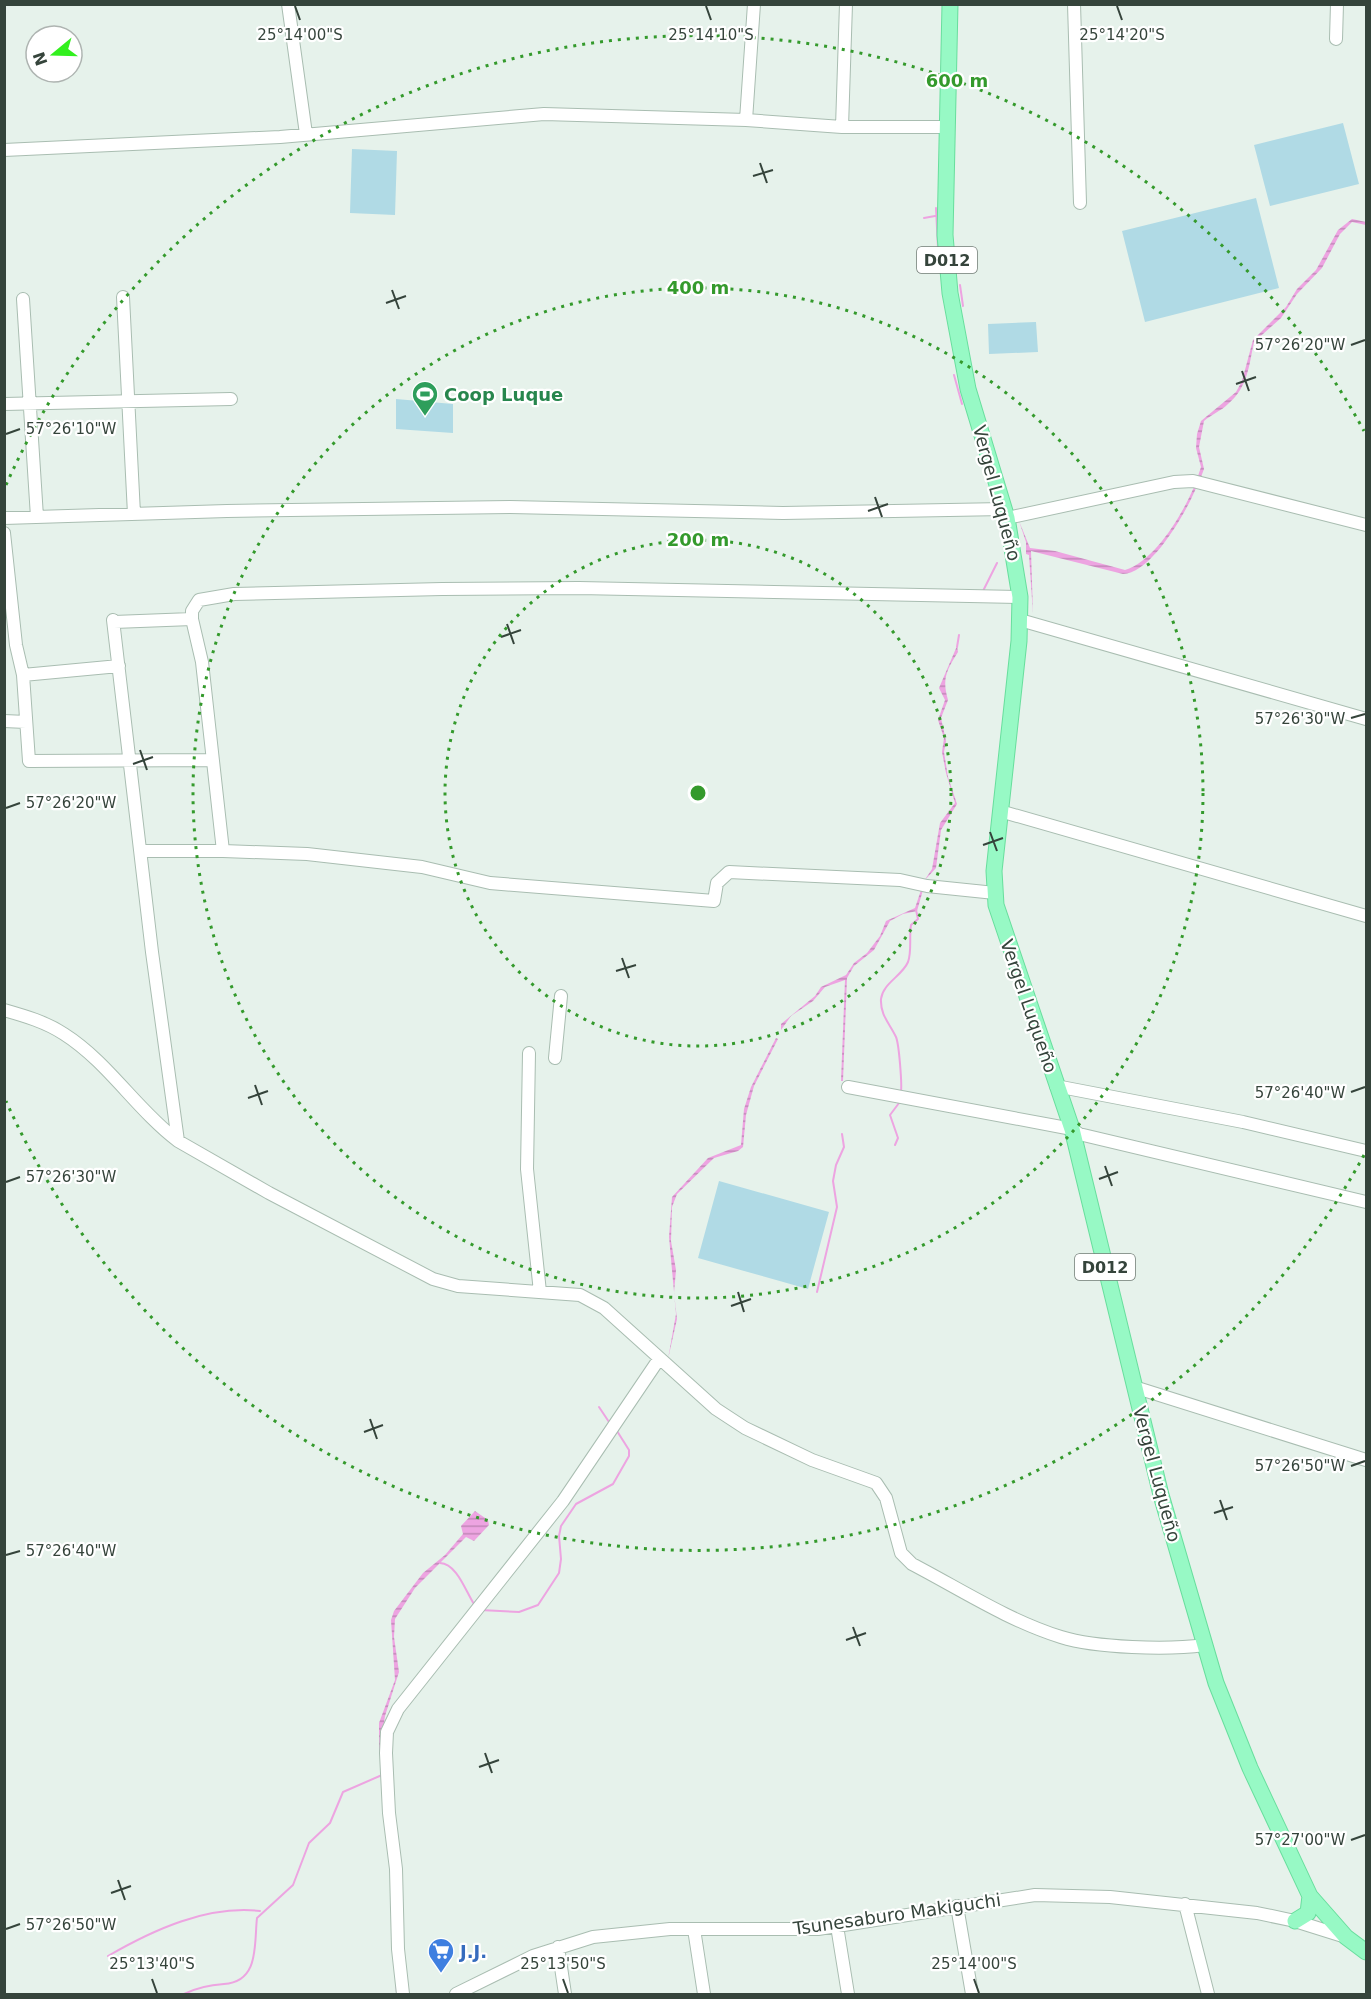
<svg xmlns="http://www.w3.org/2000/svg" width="1371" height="1999" font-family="'DejaVu Sans',sans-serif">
	<defs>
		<pattern id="water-rules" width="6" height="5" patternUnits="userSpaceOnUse" patternTransform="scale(1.5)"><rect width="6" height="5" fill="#eda4e1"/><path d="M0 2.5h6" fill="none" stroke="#c187b8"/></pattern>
	</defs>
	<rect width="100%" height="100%" fill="#e6f2eb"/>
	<path fill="#b0dae5" d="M1343,123L1359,184L1270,206L1254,145Z
		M352,149L397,151L395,215L350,213Z
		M1256,198L1279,288L1145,322L1122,231Z
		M1036,322L1038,352L989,354L988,324Z
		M396,399L453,404V433L396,429Z
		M719,1181L829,1212L808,1289L698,1258Z"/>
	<path fill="url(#water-rules)" d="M1352,219L1366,222V225L1352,222L1340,234L1322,268L1297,294L1281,318L1254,342C1249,365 1248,387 1228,404C1221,411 1212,414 1204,421L1199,447L1204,469L1201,477L1198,476L1201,467L1196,448L1197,434L1201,421L1236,392L1242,381L1253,340L1286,307L1297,289L1316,270L1338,230Z
		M1194,487L1196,488C1187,511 1151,574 1123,574L1031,551L1033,614L1029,555L1026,554V542L1019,521L1030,548L1055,551L1125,570C1155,561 1182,515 1194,487Z
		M957,646L958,652C946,671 942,679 948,700L941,718L946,741L944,752L948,777L957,804L941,830L936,868L924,881L932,869L940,823L955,803L946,773L942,752L944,738L938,720L945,700L939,688Z
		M921,890H923L917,911L903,914L890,921L874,950L854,966L847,978L843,1081H841L845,980L825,987L813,1001L791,1016L781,1030V1024L815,996L821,987L846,975L854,963L867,953L880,936L886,921L915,908Z
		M776,1038L778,1039L754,1086L746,1115L743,1147L738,1151L714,1158L677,1194L672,1207L671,1241L676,1270L674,1293L677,1319L668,1359L676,1314L669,1237L672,1197L708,1158L741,1145L744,1109L751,1087Z
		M475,1511L488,1520L489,1525L474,1541L466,1537L415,1588L395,1619L394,1637L399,1672L385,1716L381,1743L399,1994H396L390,1874L379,1745V1723L395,1680L391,1620L394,1611L423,1573L445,1555L463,1534L461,1526Z"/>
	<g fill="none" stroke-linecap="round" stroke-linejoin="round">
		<path stroke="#eda4e1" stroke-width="2" d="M936,208L938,248
			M924,218L935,216
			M960,285L963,306
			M954,375L962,404
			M982,593L997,563
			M957,647L959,635
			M901,1091C902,1083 899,1044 896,1037C890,1024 880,1015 881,999C883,983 902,976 908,962C912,952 909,936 911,925L918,919L916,910
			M895,1145L898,1138L890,1115L899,1103
			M817,1292L837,1207L833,1181L836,1165L844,1147L842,1134
			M599,1407L609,1422
			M440,1563C457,1564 465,1590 474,1604
			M480,1610L519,1612L538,1605L559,1573L561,1559L559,1536L561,1526L576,1504L613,1484L629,1456V1450L617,1431
			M108,1956C153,1930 207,1905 260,1911
			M184,1994C198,1987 209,1985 224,1984C260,1982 254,1943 257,1918L293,1885L309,1843L330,1823L343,1792L382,1775"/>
		<g stroke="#a9bdb1" stroke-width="14">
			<path id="minor" d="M288,4L306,134
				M1074,4L1080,203
				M1336,39L1337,4
				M746,120L754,4
				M842,127L846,4
				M4,150L280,137L544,114L746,120L842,127H948
				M123,297L134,514
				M23,299L37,517
				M4,404L231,399
				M4,518L227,511L510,507L783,513L1004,509
				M1007,518L1174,482L1193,481L1366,525
				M4,533L16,645L23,675L29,761L213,760
				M113,620L152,952L178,1141
				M1020,620L1366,719
				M114,622L192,619
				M23,675L119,666
				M4,721L26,722
				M1000,811L1366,916
				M142,851H223L307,854L422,867L490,883L714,901L717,883L729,872L900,880L927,886L995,893
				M223,851L202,662L192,619V611L199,600L234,594L442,589L579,588L1020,597
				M4,1010C25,1016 46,1022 64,1034C108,1062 136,1109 178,1141L269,1193L433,1279L458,1286L580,1295L604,1308L716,1409L745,1428L812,1460L876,1483L886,1498L901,1553L912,1564C960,1589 1009,1621 1061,1637C1096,1648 1168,1650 1204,1645
				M529,1053L527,1169L540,1292
				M555,1058L561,996
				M1056,1086L1243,1122L1366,1151
				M848,1087L1072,1129L1079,1134L1366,1202
				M1134,1387L1366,1460
				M1185,1904L1208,1994
				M957,1906L972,1994
				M837,1926L848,1994
				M694,1929L704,1994
				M558,1947L565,1994
				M403,1994L398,1949L396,1869L389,1813L386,1753L387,1732L398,1709L563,1501L659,1359
				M456,1994L533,1956L593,1937L670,1929H818L1035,1895L1110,1897L1257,1913L1295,1921L1346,1937"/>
		</g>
		<g stroke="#68de9d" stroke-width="17">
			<path id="major" d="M950,4L945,235L950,293L968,389L1007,518L1020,597L1019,641L994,871L996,905L1072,1129L1161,1495L1216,1683L1250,1768L1310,1896L1346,1937L1366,1952
				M1295,1921L1308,1913L1310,1896"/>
		</g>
		<use href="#minor" stroke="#fff" stroke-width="12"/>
		<use href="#major" stroke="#97f9c5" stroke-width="15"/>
	</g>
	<path fill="none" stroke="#35443b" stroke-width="2" d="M295,6L300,20M706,6L711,20M1117,6L1122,20M760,163L767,183M753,176L773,170M392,290L399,309M386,303L406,296M1351,345L1365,340M1242,371L1249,391M1236,384L1256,377M6,434L20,429M875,497L882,517M868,511L888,504M507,624L514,644M501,637L521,630M1351,718L1365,714M140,750L147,770M133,764L153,757M6,808L20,803M990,832L997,851M983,845L1003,838M622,958L629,978M616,971L636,965M255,1085L262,1105M1351,1092L1365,1087M248,1098L268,1091M1105,1166L1112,1186M1099,1179L1118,1172M6,1182L20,1177M738,1292L744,1312M731,1306L751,1299M370,1419L377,1439M364,1432L383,1425M1351,1466L1365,1461M1220,1500L1227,1520M1214,1513L1233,1507M6,1555L20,1551M853,1627L860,1646M846,1640L866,1633M485,1753L492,1773M479,1767L499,1760M1351,1840L1365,1835M118,1880L125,1900M111,1893L131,1886M6,1929L20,1924M152,1979L157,1993M563,1979L568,1993M974,1979L979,1993"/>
	<g fill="none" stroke="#349a2c" stroke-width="3" stroke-dasharray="3 6">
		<circle cx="698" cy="793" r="253"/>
		<circle cx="698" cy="793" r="505"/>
		<path d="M1364 1155A758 758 0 0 1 6 1101M6 485A758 758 0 0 1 1364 431"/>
	</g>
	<defs>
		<g id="stadium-pin" transform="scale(1.35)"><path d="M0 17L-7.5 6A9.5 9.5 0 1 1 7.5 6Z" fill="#2e9e5b" stroke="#fff"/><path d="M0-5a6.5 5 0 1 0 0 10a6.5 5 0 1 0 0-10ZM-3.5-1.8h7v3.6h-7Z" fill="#fff"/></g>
		<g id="supermarket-pin" transform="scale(1.35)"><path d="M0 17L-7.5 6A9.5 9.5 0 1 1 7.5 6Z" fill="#3f7fe0" stroke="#fff"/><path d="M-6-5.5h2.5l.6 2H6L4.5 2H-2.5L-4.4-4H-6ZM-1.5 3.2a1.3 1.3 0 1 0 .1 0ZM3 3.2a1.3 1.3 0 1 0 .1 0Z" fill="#fff"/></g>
	</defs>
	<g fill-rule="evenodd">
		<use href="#stadium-pin" x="425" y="394"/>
		<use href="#supermarket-pin" x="441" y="1951"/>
	</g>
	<g text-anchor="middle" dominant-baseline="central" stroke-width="4.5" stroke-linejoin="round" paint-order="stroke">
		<g fill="#fff" stroke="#727c76" stroke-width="1.5">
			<rect x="917" y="247" width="60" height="26" rx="4.5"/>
			<rect x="1075" y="1254" width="60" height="26" rx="4.5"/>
		</g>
		<g font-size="16" font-weight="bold" fill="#35443b">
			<text x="947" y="260">D012</text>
			<text x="1105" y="1267">D012</text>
		</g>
		<g font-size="18" font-weight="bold" fill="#27864d" stroke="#fff" text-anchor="start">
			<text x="444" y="394">Coop Luque</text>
		</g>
		<g font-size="18" fill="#35443b" stroke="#fff">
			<text transform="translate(997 493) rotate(75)">Vergel Luqueño</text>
			<text transform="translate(1029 1006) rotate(71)">Vergel Luqueño</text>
			<text transform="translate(1157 1474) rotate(75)">Vergel Luqueño</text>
			<text transform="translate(897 1914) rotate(-8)">Tsunesaburo Makiguchi</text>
		</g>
		<g font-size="18" font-weight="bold" fill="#366cbe" stroke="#fff" text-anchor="start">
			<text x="460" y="1951">J.J.</text>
		</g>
	</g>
	<g font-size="15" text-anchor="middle" fill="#35443b" stroke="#fff" stroke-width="4.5" stroke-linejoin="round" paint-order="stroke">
		<text x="711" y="40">25°14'10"S</text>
		<text x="300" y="40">25°14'00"S</text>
		<text x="1122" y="40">25°14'20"S</text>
		<text x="1300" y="350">57°26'20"W</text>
		<text x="71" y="434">57°26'10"W</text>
		<text x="1300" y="724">57°26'30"W</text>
		<text x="71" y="808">57°26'20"W</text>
		<text x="1300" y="1098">57°26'40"W</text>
		<text x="71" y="1182">57°26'30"W</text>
		<text x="1300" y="1471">57°26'50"W</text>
		<text x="71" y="1556">57°26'40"W</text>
		<text x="1300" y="1845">57°27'00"W</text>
		<text x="71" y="1930">57°26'50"W</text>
		<text x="152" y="1969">25°13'40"S</text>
		<text x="563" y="1969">25°13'50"S</text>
		<text x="974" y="1969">25°14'00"S</text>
	</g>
	<circle cx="698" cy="793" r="9" fill="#349a2c" stroke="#fff" stroke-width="3"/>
	<g font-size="18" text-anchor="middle" font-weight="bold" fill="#349a2c" stroke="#fff" stroke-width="4.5" stroke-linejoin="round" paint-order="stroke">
		<text x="957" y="87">600 m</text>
		<text x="698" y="294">400 m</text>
		<text x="698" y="546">200 m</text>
	</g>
	<rect width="1371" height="1999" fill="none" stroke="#35443b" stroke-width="12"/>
	<g transform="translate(54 54) rotate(251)"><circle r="28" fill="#ffffff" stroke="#aeb4b1" stroke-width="1.5"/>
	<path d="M0-4.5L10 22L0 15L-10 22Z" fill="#32f01e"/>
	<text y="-9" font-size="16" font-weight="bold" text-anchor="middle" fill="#35443b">N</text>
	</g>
</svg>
